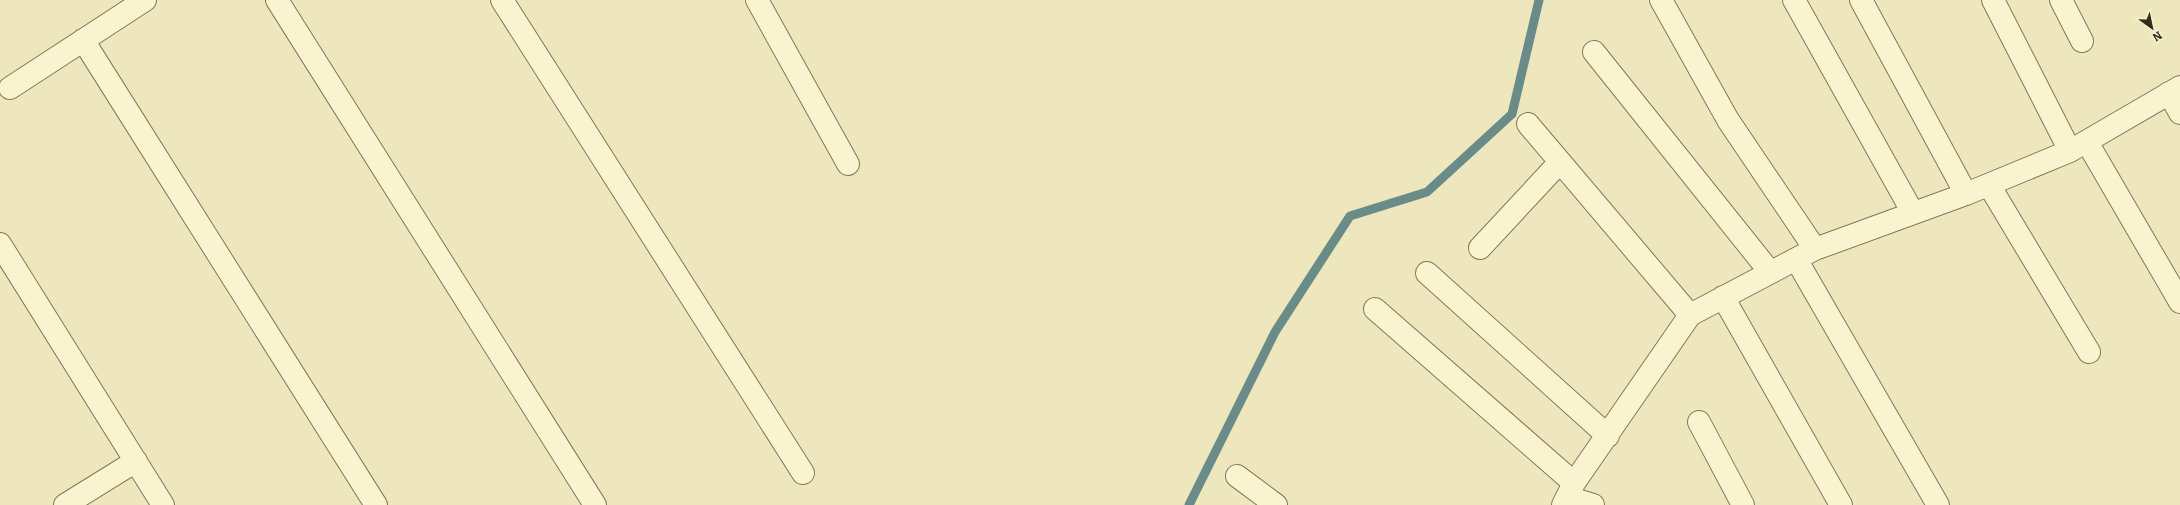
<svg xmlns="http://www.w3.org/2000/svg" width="2180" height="505" font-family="Bitter,serif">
	<rect width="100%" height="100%" fill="#eee7bd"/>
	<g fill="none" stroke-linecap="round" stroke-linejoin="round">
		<path stroke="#698c89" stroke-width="9" d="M1189,505L1275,332L1350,216L1427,192L1512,114L1539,0"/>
		<g stroke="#867756" stroke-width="24">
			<path id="minor" d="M277,0L595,505
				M502,0L803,473
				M757,0L848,164
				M1661,0L1728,120L1815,249
				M1794,0L1913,213
				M1861,0L1966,194
				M1993,0L2070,151
				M2061,0L2082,41
				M83,40L376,505
				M1594,52L1770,272
				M10,88L145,0
				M2169,93L2180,113
				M1528,124L1690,315
				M2087,142L2180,302
				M1989,185L2089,352
				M0,244L163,505
				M1480,248L1560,162
				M1796,259L1938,505
				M1427,273L1608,436
				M1723,297L1841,505
				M1375,309L1574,483
				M1699,422L1743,505
				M1237,476L1276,505
				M1567,497L1593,505
				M65,505L136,461
				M1563,505L1574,483L1690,315L1815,249L1966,194L2070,151L2180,87"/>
		</g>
		<use href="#minor" stroke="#f9f3d0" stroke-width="22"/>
	</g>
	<g transform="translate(2152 28) rotate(147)" stroke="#f5f0cd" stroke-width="3" paint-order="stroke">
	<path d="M0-3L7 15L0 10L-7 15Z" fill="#352b1b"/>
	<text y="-6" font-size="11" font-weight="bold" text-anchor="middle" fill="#352b1b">N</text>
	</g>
</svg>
